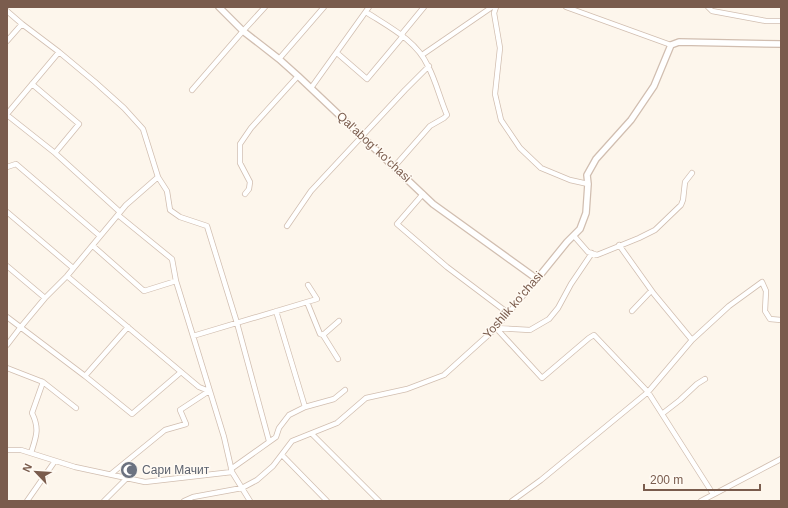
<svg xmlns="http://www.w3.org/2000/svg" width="788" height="508" font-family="Arial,sans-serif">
	<rect width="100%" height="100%" fill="#fdf6ec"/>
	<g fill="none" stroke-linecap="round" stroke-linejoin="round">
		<g stroke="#d1beb0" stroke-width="6">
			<path id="minor" d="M496,7L494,13L500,48L495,94L501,120L520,148L541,168L570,180L588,184
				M566,7L671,45
				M708,7L712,11L766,21H781
				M7,11L22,24L59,52L95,82L124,108L143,129L158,177L167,191L170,210L180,217L207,226L237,323L269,441
				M366,12C389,27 416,40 428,66C436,81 440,99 447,115L444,118L430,126L394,167
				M401,35L424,7
				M7,41L22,24
				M337,53L367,79L403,36
				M422,55L492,7
				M279,59L324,7
				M311,88L369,7
				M192,90L243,31L265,7
				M7,114L59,52
				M7,115L55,153L79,124L32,84
				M55,153L120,212
				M7,167L16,164L100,236
				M245,194L249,189L250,182L240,163V144L251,128L298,76
				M423,194L397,224L447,267L508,313
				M7,212L73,268
				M118,215L172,259L176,281
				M287,226L311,191L405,90L429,66
				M574,236L588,252L597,255L639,238L655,230L681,205L683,200L685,182L692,173
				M619,245L654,294L692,340
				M93,246L144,291L176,281L193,336
				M592,253L571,284L558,308L549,319L530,330L496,328L542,378L589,338L594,335L648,392L713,494
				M7,266L45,298
				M67,276L199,387L209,391
				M307,302L320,334L323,335L339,321
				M276,311L305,407L334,399L345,390
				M632,311L651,291
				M7,317L85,376L132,414L181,372
				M323,335L338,359
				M7,345L20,328L45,298L67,276L126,205L158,177
				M7,368L43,382L32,413C40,429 36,437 31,453
				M85,376L128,327
				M43,382L76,408
				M662,414L680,400L697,384L705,379
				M312,434L379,501
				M7,450H21L75,467L145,482L232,472
				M282,455L327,501
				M231,469L276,437L279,428L289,415L305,407
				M111,474L165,430L186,424L180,410L209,391
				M27,501L55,461
				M104,501L127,478
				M184,501L193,497L242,488L257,480L273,466L292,441L337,423L366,398L407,389L444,375L496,328L537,279
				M250,501L232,472L224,437L193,336L317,299L308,285
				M512,501L541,480L648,392L692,340L729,306L762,282L766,291L765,311L770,319L781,320
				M701,501L781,459"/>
		</g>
		<g stroke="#d1beb0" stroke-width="8">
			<path id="tertiary" d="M219,7L243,31L279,59L298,76L433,204L537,279L567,242L580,229L586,213L588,184L587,175L596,159L631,120L654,86L671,45L679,42L781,44"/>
		</g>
		<use href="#minor" stroke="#fff" stroke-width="4.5"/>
		<use href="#tertiary" stroke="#fff" stroke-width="5.5"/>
	</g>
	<defs>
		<g id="mosque-disc" transform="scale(0.9)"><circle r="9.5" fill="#6b7280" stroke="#fffaf3"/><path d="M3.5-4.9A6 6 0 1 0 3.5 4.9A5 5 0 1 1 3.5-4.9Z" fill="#fff"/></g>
	</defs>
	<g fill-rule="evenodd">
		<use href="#mosque-disc" x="129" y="470"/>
	</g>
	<g text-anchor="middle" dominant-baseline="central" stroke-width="3" stroke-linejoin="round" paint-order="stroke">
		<g font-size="12" fill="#7a5c4d" stroke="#fffaf3">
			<text transform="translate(374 147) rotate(43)">Qal'abog' ko'chasi</text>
			<text transform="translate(513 305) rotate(-49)">Yoshlik ko'chasi</text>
		</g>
		<g font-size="12" fill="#5b616d" stroke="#fffaf3" text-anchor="start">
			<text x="142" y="470">Сари Мачит</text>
		</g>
	</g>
	<rect width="788" height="508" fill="none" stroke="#7a5c4d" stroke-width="16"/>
	<g transform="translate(36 472) rotate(295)" stroke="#fffaf3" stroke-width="3" paint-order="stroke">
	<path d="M0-3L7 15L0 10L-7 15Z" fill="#7a5c4d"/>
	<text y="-6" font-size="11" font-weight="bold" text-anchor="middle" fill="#7a5c4d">N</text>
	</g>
	<path d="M644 484v6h116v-6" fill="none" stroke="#7a5c4d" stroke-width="2"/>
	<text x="650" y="484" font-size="12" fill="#7a5c4d" stroke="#fffaf3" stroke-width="3" paint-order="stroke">200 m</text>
</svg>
